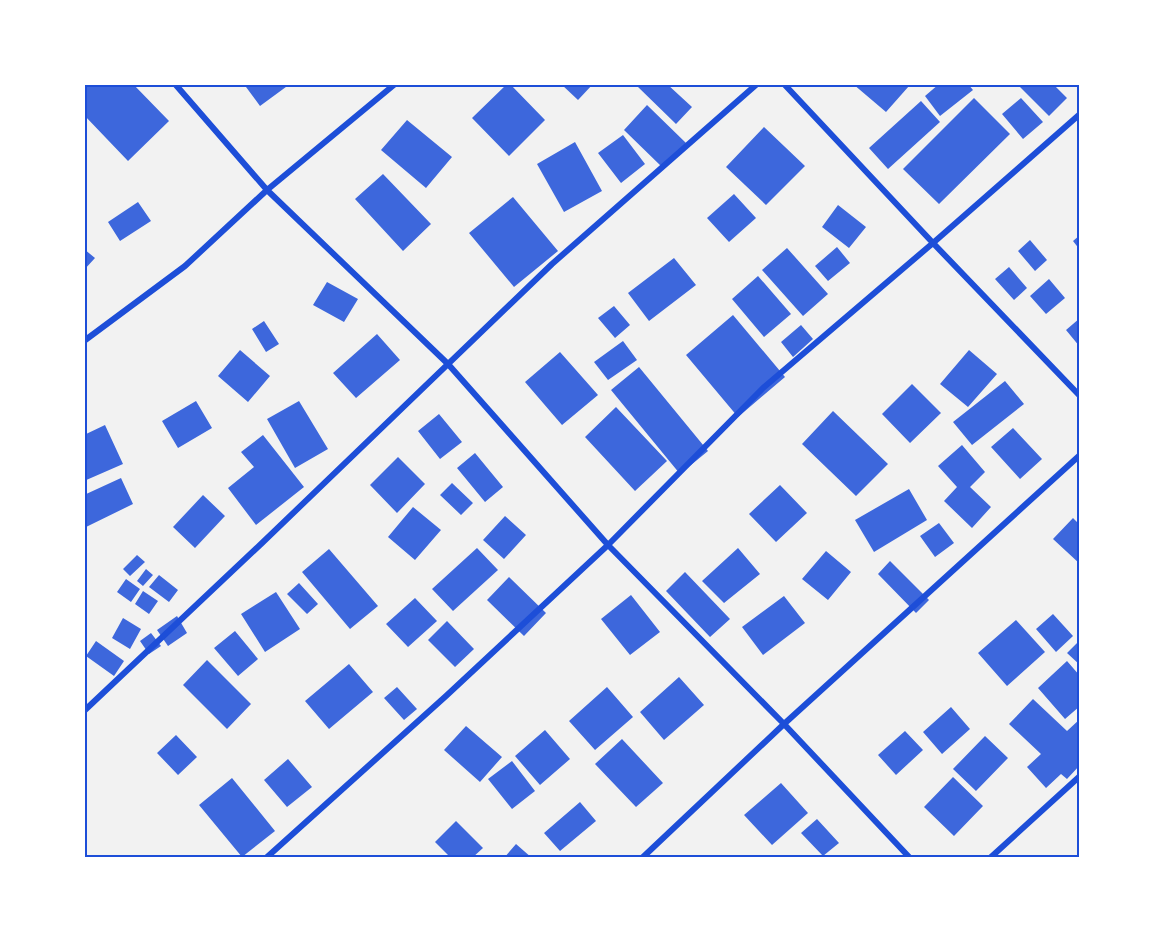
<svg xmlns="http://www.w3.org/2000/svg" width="1164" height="942" font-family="'Varela Round',sans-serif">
	<rect width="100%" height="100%" fill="#f2f2f2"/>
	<path fill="#3d67dc" d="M84,84H133L169,121L128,161L84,115Z
		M250,84H290L260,106L246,87Z
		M507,84H510L545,120L509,156L472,118Z
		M561,84H593L578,100Z
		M639,84H667L692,107L676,124L637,86Z
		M853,84H908L909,86L886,112Z
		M939,84H968L973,90L940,116L925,96Z
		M1017,84H1053L1067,98L1049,116Z
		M974,98L1010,134L939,204L903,169Z
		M1021,98L1043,122L1023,139L1002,114Z
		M921,101L940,122L888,169L869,148Z
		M647,105L686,143L662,167L624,130Z
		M407,120L452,157L426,188L381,150Z
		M764,127L805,166L766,205L726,167Z
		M623,135L645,164L621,183L598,153Z
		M575,142L602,191L564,212L537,164Z
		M383,174L431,224L403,251L355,199Z
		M734,194L756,218L729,242L707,218Z
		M513,197L558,251L514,287L469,233Z
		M138,202L151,221L120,241L108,222Z
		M838,205L866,227L849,248L822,227Z
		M1080,235V250L1073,241Z
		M1030,240L1047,260L1035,271L1018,251Z
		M837,247L850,263L828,281L815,266Z
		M787,248L828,294L803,316L762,270Z
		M84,249L95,258L84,270Z
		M674,258L696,285L649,321L628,293Z
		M1009,267L1027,288L1014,300L995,279Z
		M758,276L791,314L764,337L732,299Z
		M1049,279L1065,298L1046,314L1030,296Z
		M327,282L358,299L344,322L313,305Z
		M614,306L630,325L615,338L598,318Z
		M733,315L785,377L738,417L686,355Z
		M1080,318V347L1066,330Z
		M264,321L279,344L266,352L252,329Z
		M801,325L813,339L793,357L781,342Z
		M377,334L400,360L356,398L333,373Z
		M623,341L637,360L608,380L594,362Z
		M240,350L270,376L248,402L218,376Z
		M969,350L997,374L968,407L940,384Z
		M560,352L598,395L562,425L525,382Z
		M639,367L708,451L680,474L611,390Z
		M1005,381L1024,404L972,445L953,422Z
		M912,384L941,413L910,443L882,414Z
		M196,401L212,428L178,448L162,421Z
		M299,401L328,449L295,468L267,419Z
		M616,407L667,461L635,491L585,437Z
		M833,411L888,464L856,496L802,444Z
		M439,414L462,442L440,459L418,431Z
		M105,425L123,464L84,481V435Z
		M1013,428L1042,459L1020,479L991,447Z
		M263,435L304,487L256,525L228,488L254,467L241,452Z
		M962,445L985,472L970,487L991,507L972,528L944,501L957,487L938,466Z
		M475,453L503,487L485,502L457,468Z
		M398,457L425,484L397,513L370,485Z
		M121,478L133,504L84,528V495Z
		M452,483L473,503L461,515L440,495Z
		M780,485L807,513L776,542L749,514Z
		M909,489L927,520L874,552L855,520Z
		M203,495L225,516L195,548L173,527Z
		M413,507L441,530L415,560L388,537Z
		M505,516L526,535L504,559L483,540Z
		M1073,518L1080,525V564L1053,539Z
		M939,523L954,543L935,557L920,536Z
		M477,548L498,570L453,611L432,589Z
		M738,548L760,574L724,603L702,581Z
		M329,549L378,606L350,629L302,572Z
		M826,551L851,572L828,600L802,579Z
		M137,555L145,562L130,576L123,569Z
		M890,561L929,600L916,613L878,574Z
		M146,569L153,575L143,586L137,581Z
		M685,572L730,619L710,637L666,591Z
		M159,575L178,590L169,602L149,587Z
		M509,577L546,613L524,636L487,600Z
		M126,579L140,589L131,602L117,592Z
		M299,583L318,604L307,614L287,594Z
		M143,591L158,601L149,614L135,604Z
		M276,592L300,629L265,652L241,614Z
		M631,595L660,632L630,655L601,619Z
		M784,596L805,623L763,655L742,627Z
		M415,598L437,621L408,647L386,624Z
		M1053,614L1073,636L1056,652L1036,629Z
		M177,616L187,633L168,646L157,630Z
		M123,618L141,629L130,649L112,638Z
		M1016,620L1045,652L1007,686L978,653Z
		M447,621L474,649L455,667L428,640Z
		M235,631L258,659L238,676L214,648Z
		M151,633L161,646L149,654L140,641Z
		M1080,640V665L1067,653Z
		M96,641L124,661L114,676L86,656Z
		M207,660L251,704L227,729L183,685Z
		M1067,661L1080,676V706L1065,719L1038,688Z
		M349,664L373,692L329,729L305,701Z
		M679,677L704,705L664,740L640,712Z
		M397,687L417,709L404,720L384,698Z
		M607,687L633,717L595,750L569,721Z
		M1033,699L1067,731L1080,719V765L1067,779L1061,774L1046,788L1027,767L1041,754L1009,724Z
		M951,707L970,729L942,754L923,732Z
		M466,726L502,757L480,782L444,750Z
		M545,730L570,759L540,785L515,756Z
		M905,731L923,750L896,775L878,755Z
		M176,735L197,757L178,775L157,753Z
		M985,736L1008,758L976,791L953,769Z
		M622,739L663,783L636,807L595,764Z
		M288,759L312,787L287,807L264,780Z
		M512,761L535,791L512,809L488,779Z
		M953,777L983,806L954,836L924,807Z
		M232,778L275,831L242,857L199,805Z
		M781,783L808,813L772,845L744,815Z
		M580,802L596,821L560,851L544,833Z
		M817,819L839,843L823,856L801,833Z
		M456,821L483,848L472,858H451L435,842Z
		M516,844L532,858H504Z"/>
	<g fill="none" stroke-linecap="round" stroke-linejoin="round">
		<path stroke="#1d4ed8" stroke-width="6" d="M175,84L267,190L448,364L608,545L784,724L910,858
			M784,84L933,243L1080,396
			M84,341L185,266L267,190L395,84
			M84,711L261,544L552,264L757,84
			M266,858L446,696L608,545L763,388L933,243L1080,114
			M642,858L784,724L1080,455
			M990,858L1080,776"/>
	</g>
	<rect width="1164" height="942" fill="none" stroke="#ffffff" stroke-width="171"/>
	<rect x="86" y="86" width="992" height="770" fill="none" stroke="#1d4ed8" stroke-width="2"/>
</svg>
